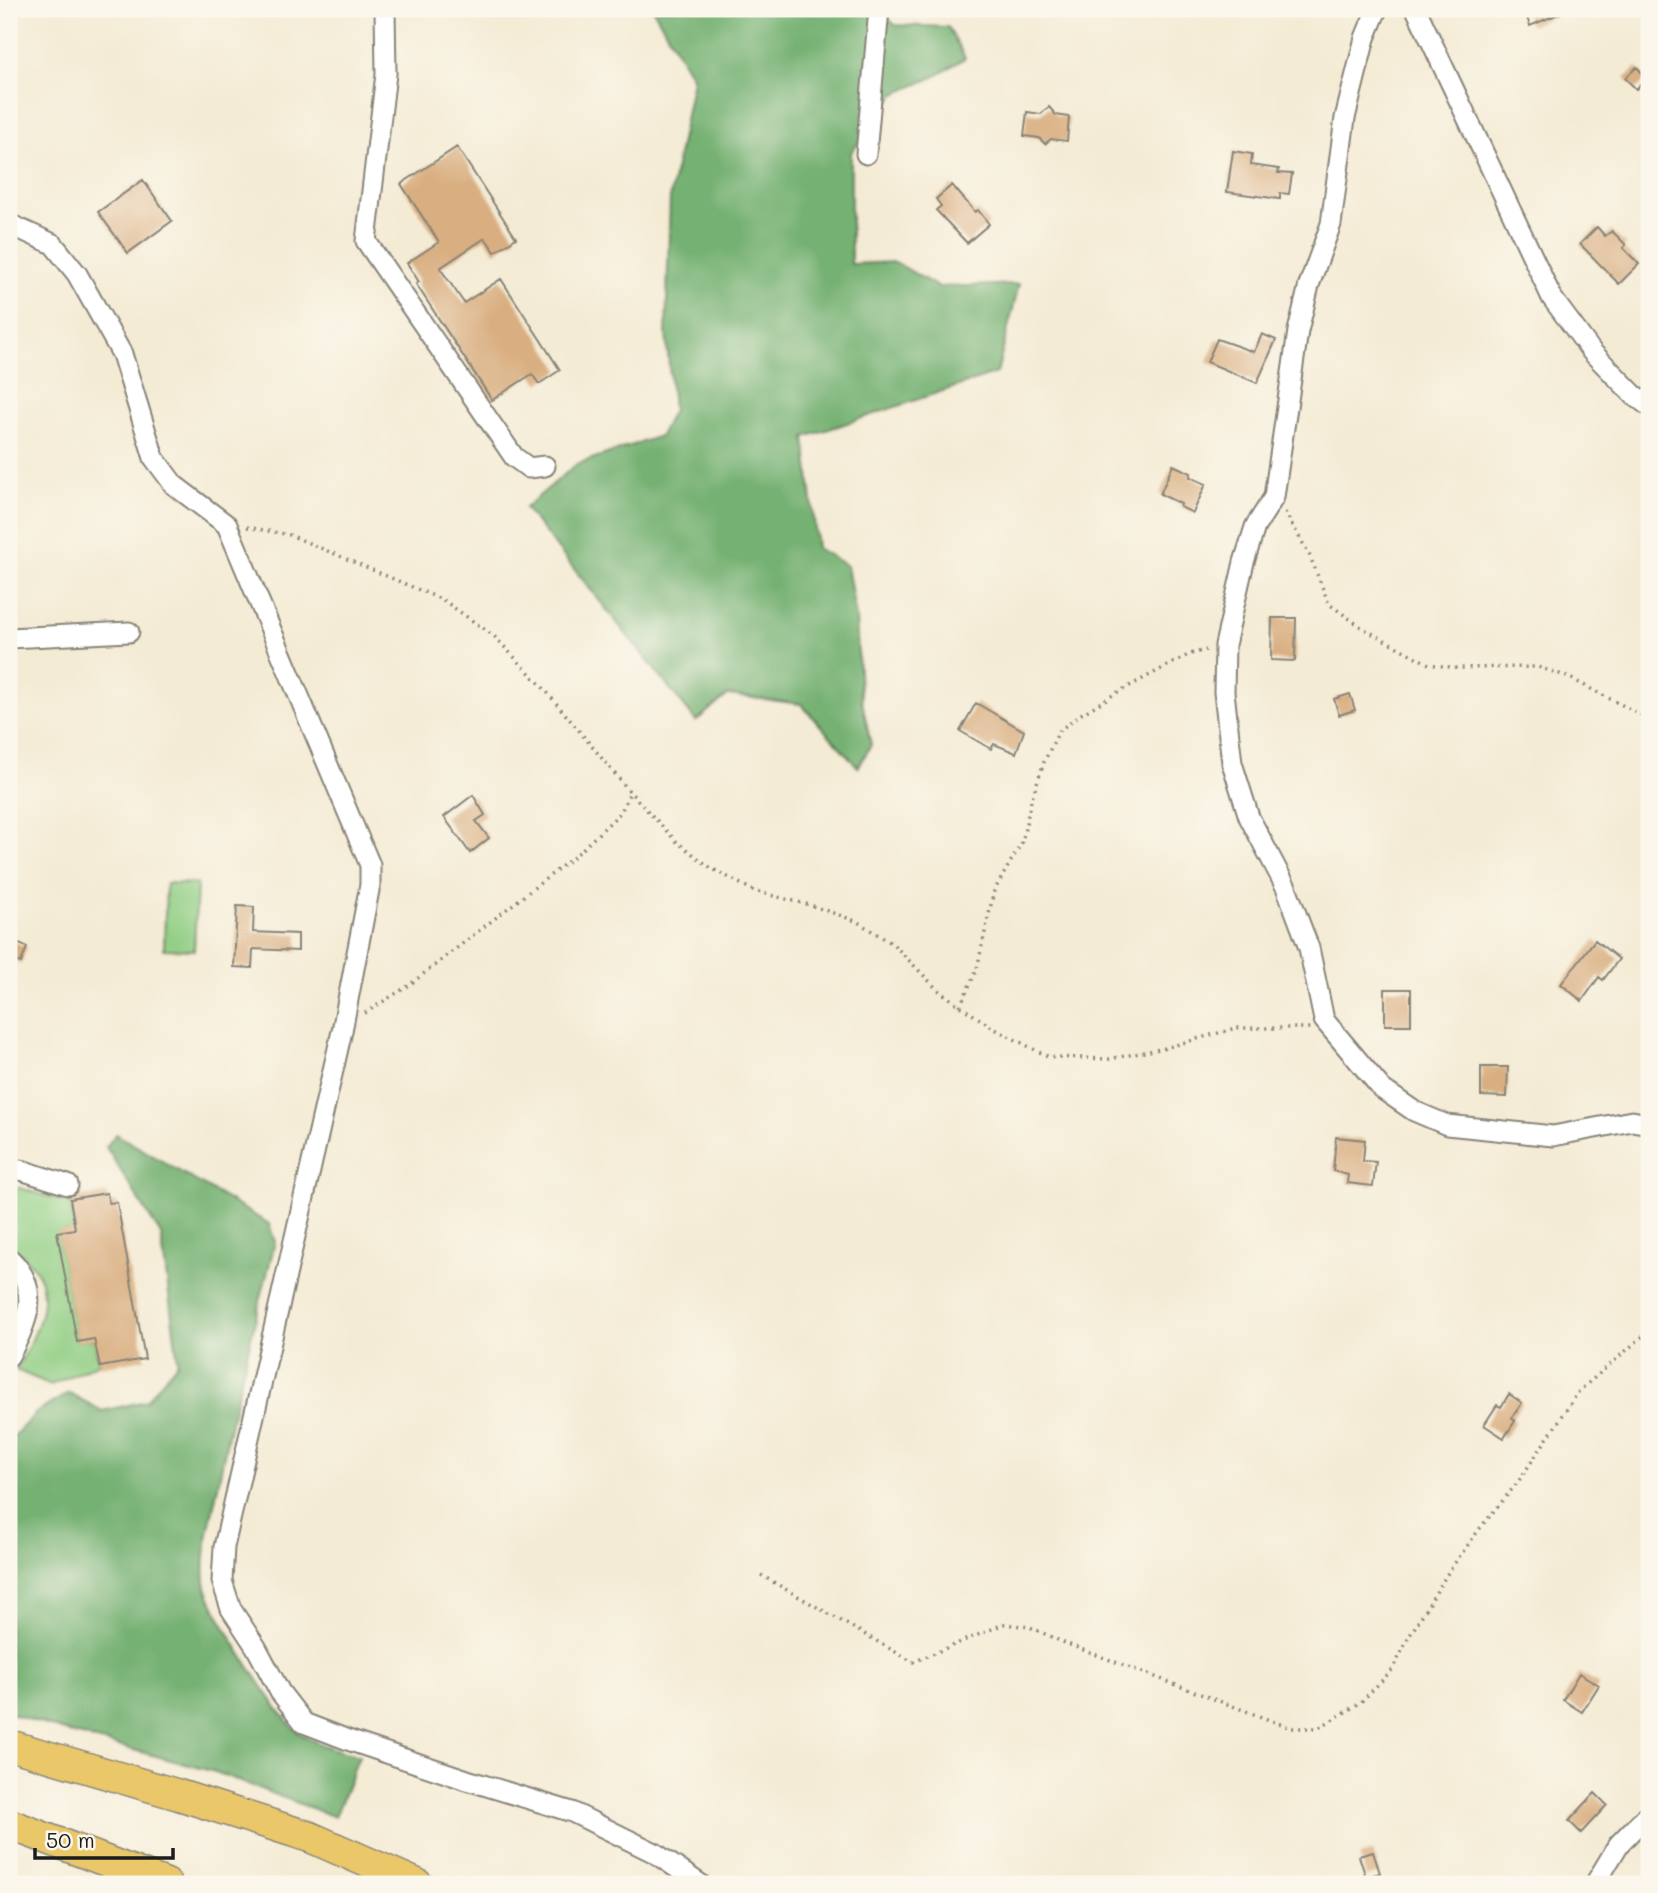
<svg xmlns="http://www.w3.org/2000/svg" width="1658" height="1893" font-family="Mali,sans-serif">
	<rect width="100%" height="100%" fill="#fbf7ec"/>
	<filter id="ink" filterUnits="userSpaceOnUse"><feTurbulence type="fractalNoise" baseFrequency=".0143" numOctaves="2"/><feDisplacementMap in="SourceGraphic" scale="14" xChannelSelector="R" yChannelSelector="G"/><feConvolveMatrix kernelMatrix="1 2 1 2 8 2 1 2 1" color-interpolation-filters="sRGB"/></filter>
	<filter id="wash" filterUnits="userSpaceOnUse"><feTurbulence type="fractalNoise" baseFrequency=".00686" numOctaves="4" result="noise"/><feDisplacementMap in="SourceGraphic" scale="28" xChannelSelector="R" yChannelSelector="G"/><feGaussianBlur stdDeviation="1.57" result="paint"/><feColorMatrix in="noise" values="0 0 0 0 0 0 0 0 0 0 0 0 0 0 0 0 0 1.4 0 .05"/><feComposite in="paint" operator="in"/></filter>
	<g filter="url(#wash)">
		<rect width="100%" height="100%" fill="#f4ebd4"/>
		<path fill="#91ce84" stroke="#567550" stroke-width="2" d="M166,883L197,884L194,950L164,949Z
			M13,1188H20L70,1203L75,1229L58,1233L77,1341L94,1339L99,1363L51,1385L16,1370C33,1340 57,1298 33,1266C26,1258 16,1251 9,1243V1191Z"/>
		<path fill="#74b172" stroke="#486647" stroke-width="2" d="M653,9H877L895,25L948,27L965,58L936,76L895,94L851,153V264L895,262L938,287L1019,284L997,373L805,437L817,548L847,566L856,617L860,691L871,745L858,767L801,704L728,695L696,721L525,508L577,464L660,436L673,410L666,333L670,197L693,79Z
			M116,1134L269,1224L275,1242C255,1323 233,1404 218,1486C212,1516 202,1550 205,1581C207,1605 276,1713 296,1730C313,1745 339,1750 359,1756L335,1817L215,1772L74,1734L9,1713V1441L37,1412L69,1393L102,1411L146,1401L178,1362L161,1235L106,1147Z"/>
		<g id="blocks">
			<path fill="#d9ae80" d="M1524,9H1570L1530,26Z
				M1637,67L1647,79L1636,89L1625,78Z
				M1049,107L1056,115L1069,117L1067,141L1051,139L1045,144L1039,138L1024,136L1027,112L1041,114Z
				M457,147L516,238L495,252L485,238L440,268L464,303L501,279L560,370L539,384L532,374L492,400L416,284L419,282L407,263L439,242L401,184Z
				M1233,151L1252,154L1251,165L1279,169L1278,173L1292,174L1289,194L1280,193V199L1227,192Z
				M143,180L172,221L128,253L98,212Z
				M952,185L975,212L978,210L989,224L967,243L936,210L941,206L936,199Z
				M1597,227L1605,236L1612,231L1626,245L1623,248L1639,264L1619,284L1580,244Z
				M1262,334L1276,340L1257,383L1207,362L1217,339L1254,352Z
				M1173,465L1191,473L1190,477L1206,484L1193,513L1180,507L1181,504L1160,494Z
				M1272,618H1296L1295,661L1271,660Z
				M1350,694L1355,710L1339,715L1334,699Z
				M976,703L1024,731L1016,753L994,744L991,749L960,731Z
				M473,795L485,815L476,821L489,838L470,853L444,817Z
				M237,906L254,907L253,932L298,934V951L253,949L252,968L234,967Z
				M9,940L27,947L21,963L9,959Z
				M1595,940L1619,959L1603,980L1599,977L1582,1001L1561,984Z
				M1385,989H1411V1025H1385Z
				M1481,1067H1508L1507,1097L1481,1096Z
				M1336,1137L1365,1140L1363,1161L1376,1162L1373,1186L1347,1183L1348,1175L1333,1171Z
				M107,1193L109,1203L117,1202L145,1359L100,1367L94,1339L77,1342L57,1232L75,1229L70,1199Z
				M1509,1394L1522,1403L1512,1418L1515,1421L1504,1438L1484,1425L1497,1405L1501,1407Z
				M1579,1673L1599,1685L1582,1712L1563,1700Z
				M1595,1793L1607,1805L1581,1833L1569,1821Z
				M1373,1852L1380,1873L1366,1877L1359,1856Z"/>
		</g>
	</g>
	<g filter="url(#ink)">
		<use href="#blocks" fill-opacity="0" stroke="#888478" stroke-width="2"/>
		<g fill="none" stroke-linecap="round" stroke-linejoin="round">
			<g stroke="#888478" stroke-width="23">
				<path id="minor" d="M385,9L386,74L366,241L514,457L529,468L545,466
					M1377,9L1365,38L1345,118L1331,224L1309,285L1298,331L1274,497L1255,527L1244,562L1225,645L1224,692L1232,763L1249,817L1286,887L1309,948L1324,1020L1382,1089L1414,1111L1447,1125L1553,1136L1632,1121L1649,1124
					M1416,9L1552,298L1592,352L1634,395L1649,406
					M866,154L879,9
					M9,224L53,244L77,274L122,354L154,458L174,485L227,525L370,865V885L342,1031L224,1547L222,1581L231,1609L256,1647L280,1692L304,1723L348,1740L467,1780L572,1812L655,1853L700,1884
					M9,638L129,632
					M9,1171L21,1170L68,1185
					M9,1258C42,1289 28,1321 9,1356
					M1595,1884L1619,1844L1649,1813"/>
			</g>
			<g stroke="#888478" stroke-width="33">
				<path id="highway" d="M9,1745L179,1795L310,1837L417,1884
					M9,1824L166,1884"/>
			</g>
			<path stroke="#888478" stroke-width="3.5" stroke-dasharray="2 5" stroke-linecap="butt" d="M1285,512L1309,554L1329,604L1364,629L1429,664L1456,668L1538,667L1566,676L1649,719
				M247,527L290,535L443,600L494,636L541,685L630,792L677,842L711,868L754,891L810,905L856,921L893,944L937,989L960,1006L995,1029L1049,1057L1109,1059L1165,1048L1236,1028H1310
				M960,1006L977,969L994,891L1022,842L1031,801L1044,762L1059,731L1078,716L1118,692L1190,654L1206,650
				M365,1013L408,986L575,856L621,812L630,792
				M761,1575L913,1662L1004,1624L1030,1627L1062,1642L1291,1728H1318L1349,1710L1361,1702L1393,1669L1410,1635L1449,1571L1481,1527L1518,1482L1579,1391L1649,1331"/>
			<use href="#minor" stroke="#fff" stroke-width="19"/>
			<use href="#highway" stroke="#eac769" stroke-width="30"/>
		</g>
	</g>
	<rect width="1658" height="1893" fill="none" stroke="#fbf7ec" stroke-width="35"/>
	<path d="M35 1848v10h138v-10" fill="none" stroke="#1c1c1c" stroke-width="3.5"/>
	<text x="46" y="1848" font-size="21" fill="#1c1c1c" stroke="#fbf7ec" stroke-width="5" paint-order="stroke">50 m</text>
</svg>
